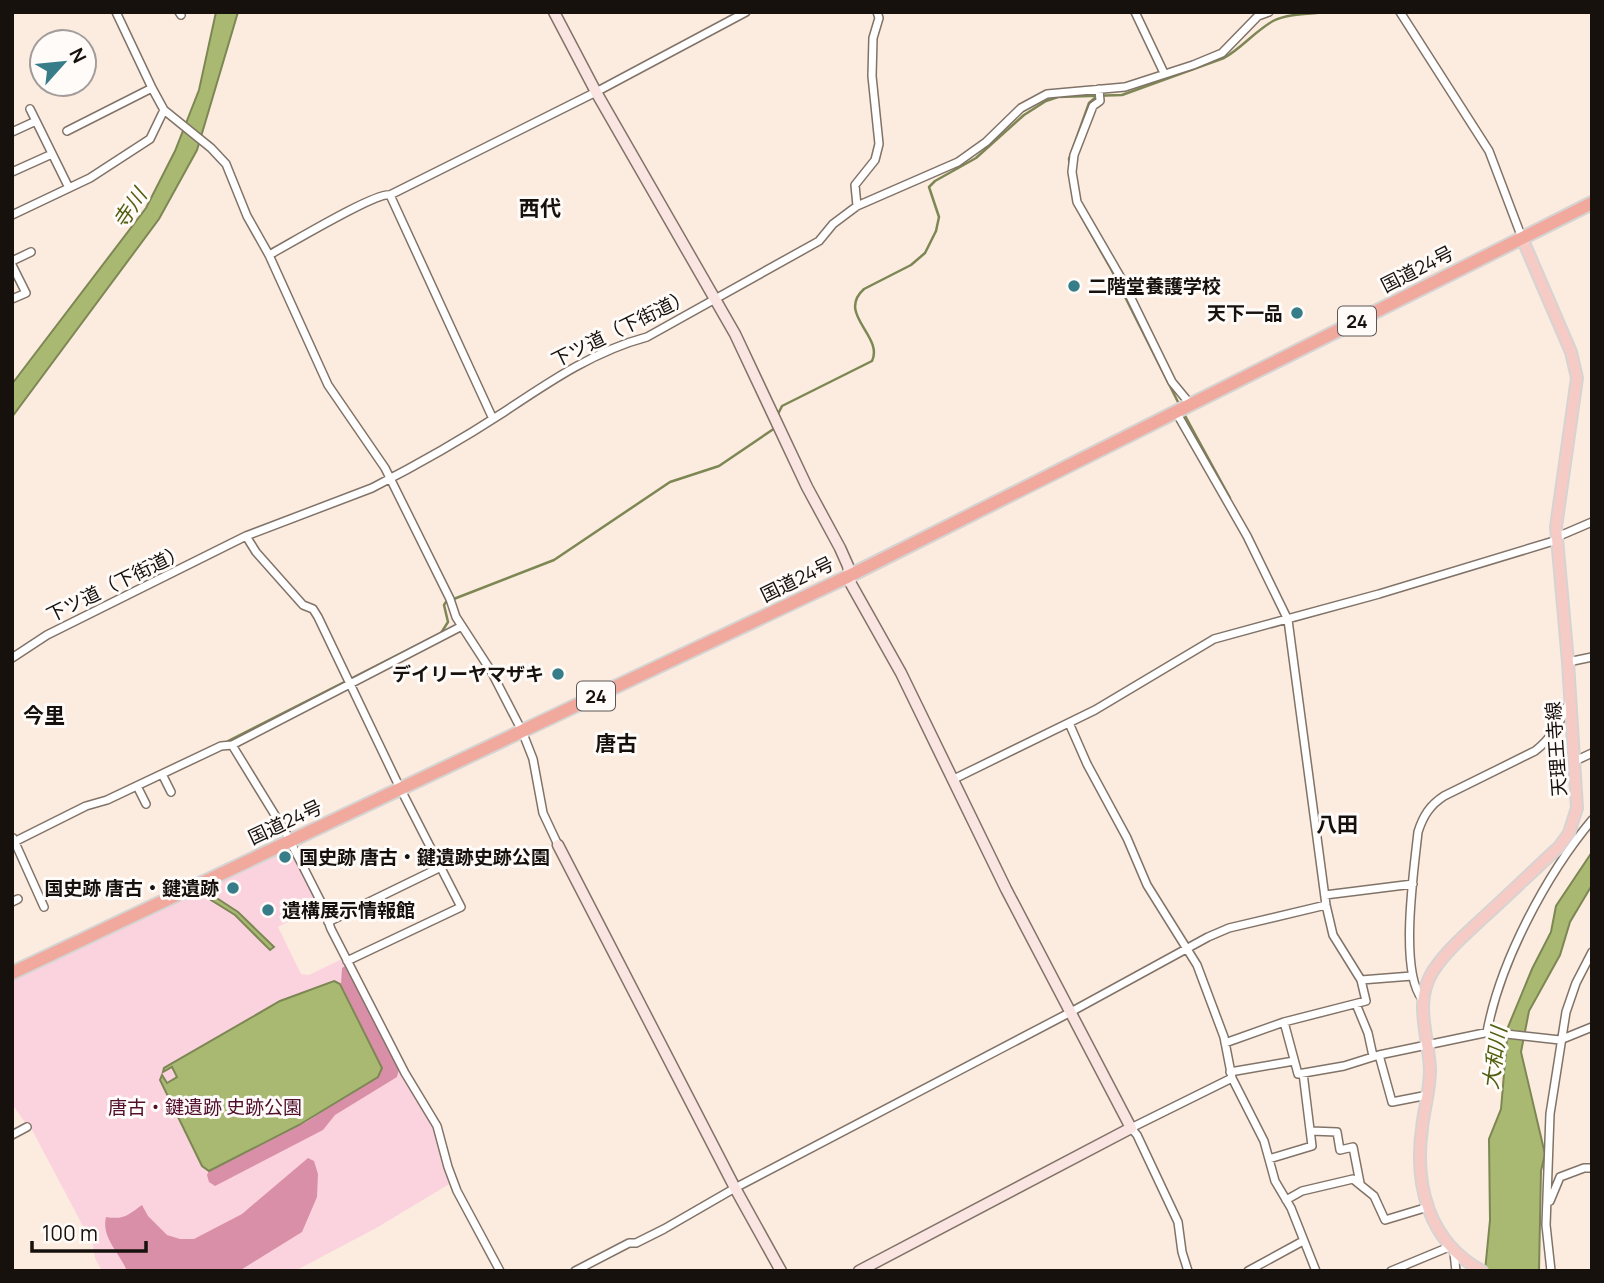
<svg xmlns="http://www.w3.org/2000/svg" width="1604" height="1283" font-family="Manrope,'Noto Sans JP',sans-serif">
	<rect width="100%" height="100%" fill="#fcebdf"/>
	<path fill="#fbd3df" d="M290,848L320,905L278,927L301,974L309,975L342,959L402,1078L435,1127L451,1183L378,1227L295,1271H102L95,1258L93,1245L31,1128L27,1125L12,1104V980Z"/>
	<path fill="#da8fa8" d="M345,966L399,1069L397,1077L335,1115L323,1130L215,1186L209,1182L207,1175L209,1171L306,1122L378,1077L382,1067L341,984L342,968Z
		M308,1158L314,1161L318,1174L317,1197L302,1232L239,1271H127C120,1253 101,1238 106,1217C124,1220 128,1215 142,1205L148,1216L167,1235L180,1239H194L242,1214Z"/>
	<path fill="#a9b972" stroke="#7d8754" stroke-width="2" d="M216,12H238L197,150L159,219L12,417V384L146,208L175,151L199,90Z
		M1592,852V885L1570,922L1560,955L1529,1011L1521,1052L1545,1154L1541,1171L1539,1271H1485L1490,1220L1489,1139L1501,1109L1508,1027L1532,969L1551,932L1556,906Z
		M209,893L238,912L274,947L270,950L235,915L203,895Z
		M334,981L340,984L382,1068L378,1077L299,1125L209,1171L202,1166L160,1080L162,1075L167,1083L177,1077L172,1067L163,1072L164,1068L280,1001Z"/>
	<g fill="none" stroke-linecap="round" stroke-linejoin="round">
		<path stroke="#7d8754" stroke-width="2.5" d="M1074,201L1069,159L1089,103L1096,97
			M1081,216L1111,269L1180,406
			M1183,412L1230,498
			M778,414L782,406L872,361C884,336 836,314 864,289L911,265L925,253L936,231L939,217L929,187L935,181L976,158L1024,115L1046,101L1058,97L1122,95L1224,58C1242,48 1255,31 1273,21C1289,13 1311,14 1328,12
			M228,741L441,633L448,622L444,605L446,602L554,560L670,482L719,466L775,428"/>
		<g stroke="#817368" stroke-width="10">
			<path id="street" d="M116,12L152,88L164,110L211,148L226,164L247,216L269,255L328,385L385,468L450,599L456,617L491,671L522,731L533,759L543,813L558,845
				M179,12L181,15
				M1135,12L1164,73
				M1400,12L1489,151L1522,238
				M1099,89L1100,101L1093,106L1074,155L1072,172L1077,202L1121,278L1172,382L1191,405
				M30,109L36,121
				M67,131L152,88
				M12,132L36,121L69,188
				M12,172L52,154
				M390,195L493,419
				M857,206L855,185L875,160L879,144L872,76L873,38L879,18L877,12
				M12,215L90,178L150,139L164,110
				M269,255C288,245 377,191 390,195L596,92L746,12
				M12,261L31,252
				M12,265L26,293L12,299
				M1176,412L1247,536L1288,620L1326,905L1333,935L1361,980L1366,1001L1284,1022L1225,1043
				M246,536L256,552L303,605L313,609L318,617L398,784L461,907L347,961
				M1557,537L1592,522
				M12,658L47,635L246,536L372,488C417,465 461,440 504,412C549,382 594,351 647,337L819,241L833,224L857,206L958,162L986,142L1021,108L1047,94L1125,87L1193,65L1222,53L1258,16L1269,12
				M1568,662L1592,657
				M1069,723L1087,764L1127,838L1147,885L1197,965L1224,1037L1232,1078L1264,1141L1275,1181L1291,1208L1316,1271
				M232,745L286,833L321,902L331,929L405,1073L437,1126L448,1167L457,1191L500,1271
				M1575,761L1592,753
				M162,774L171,792
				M954,779L1095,710L1214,639L1379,594L1557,540
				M137,786L146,804
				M13,838L44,907
				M12,843L86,806L107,800L221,746L232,745L462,626
				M1325,895L1413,884
				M12,902L18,899
				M328,922L441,867
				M1361,980L1412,976
				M1422,999C1399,970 1414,870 1418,832C1423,816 1430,805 1444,796L1535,751C1552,738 1560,722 1569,703
				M1356,1004L1368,1033L1373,1056
				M1284,1022L1298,1074L1344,1066L1379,1055L1489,1032L1560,1040L1592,1027
				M1487,1032C1500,962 1546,875 1592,820
				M1379,1055L1392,1102L1428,1095
				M1230,1072L1294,1061
				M1311,1131L1337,1132L1340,1150L1353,1147L1360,1183
				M12,1135L27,1127
				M1269,1159L1312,1146L1303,1073
				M1286,1200L1302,1191L1353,1179L1374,1196L1385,1220L1428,1207
				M1550,1201L1560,1177L1584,1168H1592
				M1454,1253L1456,1271
				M575,1271L629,1243H636L664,1229L735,1188L1069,1013L1208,937L1229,928L1326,905
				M1188,1271L1182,1252L1178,1222L1137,1135L1131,1128L1232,1078
				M1248,1271L1303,1241
				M1391,1271L1449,1247
				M1551,1271L1546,1225L1550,1114L1566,1012L1576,983L1592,952"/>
		</g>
		<g stroke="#817368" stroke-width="13">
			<path id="secondary" d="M554,12L596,92L735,334L807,487L840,548L848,566L851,584L901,673L1006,889L1131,1128L859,1271
				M558,845L735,1188L781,1271"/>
		</g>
		<g stroke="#d5d4d3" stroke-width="14">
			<path id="primary" d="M1482,1271C1429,1242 1414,1186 1422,1128C1424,1109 1430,1090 1430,1070C1429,1036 1413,1003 1433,971C1447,950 1466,934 1484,917C1509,894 1534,870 1559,847L1569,833L1577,808L1568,662L1556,527L1577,378L1571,352L1522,238"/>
		</g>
		<g stroke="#d5d4d3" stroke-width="16">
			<path id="highway" d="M12,973L849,576L1592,203"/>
		</g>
		<use href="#street" stroke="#fff" stroke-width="7"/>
		<use href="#secondary" stroke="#fbe5e2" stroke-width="10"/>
		<use href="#primary" stroke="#f7cbc5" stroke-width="10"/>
		<use href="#highway" stroke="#f1a99e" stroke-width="12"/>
	</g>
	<g fill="#377d89" stroke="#fffbf9" stroke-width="2.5">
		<circle cx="1074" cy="286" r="7"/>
		<circle cx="1297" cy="313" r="7"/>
		<circle cx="558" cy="674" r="7"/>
		<circle cx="285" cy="857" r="7"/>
		<circle cx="233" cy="888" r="7"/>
		<circle cx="268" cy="910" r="7"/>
	</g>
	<g text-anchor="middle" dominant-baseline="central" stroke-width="6" stroke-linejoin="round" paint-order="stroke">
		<g fill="#fffbf9" stroke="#5c5754" stroke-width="2">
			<rect x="1338" y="306.5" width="38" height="29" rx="5"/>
			<rect x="577" y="681.5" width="38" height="29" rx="5"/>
		</g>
		<g font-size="18" font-weight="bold" fill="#16110d">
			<text x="1357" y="321">24</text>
			<text x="596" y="696">24</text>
		</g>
		<g font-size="19" fill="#16110d" stroke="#fffbf9">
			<text transform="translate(1417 269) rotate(-27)">国道24号</text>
			<text transform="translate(621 328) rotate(-26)">下ツ道（下街道）</text>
			<text transform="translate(797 579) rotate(-26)">国道24号</text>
			<text transform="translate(116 583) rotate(-26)">下ツ道（下街道）</text>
			<text transform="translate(1556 749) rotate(-94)">天理王寺線</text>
			<text transform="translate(285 822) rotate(-25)">国道24号</text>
		</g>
		<g font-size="19" font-weight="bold" fill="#16110d" stroke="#fffbf9" text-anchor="start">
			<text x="1088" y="286">二階堂養護学校</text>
			<text x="1283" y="313" text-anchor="end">天下一品</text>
			<text x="544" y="674" text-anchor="end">デイリーヤマザキ</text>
			<text x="299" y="857">国史跡 唐古・鍵遺跡史跡公園</text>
			<text x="219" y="888" text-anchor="end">国史跡 唐古・鍵遺跡</text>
			<text x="282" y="910">遺構展示情報館</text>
		</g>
		<g font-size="19" fill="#500e2c" stroke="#fffbf9">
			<text x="205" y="1107">唐古・鍵遺跡 史跡公園</text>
		</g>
		<g font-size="21" font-style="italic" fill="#505e0d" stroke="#fffbf9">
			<text transform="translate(129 208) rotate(-56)">寺川</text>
			<text transform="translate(1494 1058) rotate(-82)">大和川</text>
		</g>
		<g font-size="21" font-weight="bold" fill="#16110d" stroke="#fffbf9">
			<text x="540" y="208">西代</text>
			<text x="44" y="715">今里</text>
			<text x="616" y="743">唐古</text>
			<text x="1337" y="824">八田</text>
		</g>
	</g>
	<rect width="1604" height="1283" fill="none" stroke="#16110d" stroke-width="28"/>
	<g transform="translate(63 63) rotate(63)"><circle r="33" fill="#fffbf9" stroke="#a29d9b" stroke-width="2"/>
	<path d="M0-5L12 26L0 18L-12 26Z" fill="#377d89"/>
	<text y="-10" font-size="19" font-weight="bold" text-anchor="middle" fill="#16110d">N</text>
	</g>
	<path d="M32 1241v10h114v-10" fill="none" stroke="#16110d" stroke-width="3.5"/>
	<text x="42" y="1241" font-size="21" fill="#16110d" stroke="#fffbf9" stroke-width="5" paint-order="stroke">100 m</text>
</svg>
